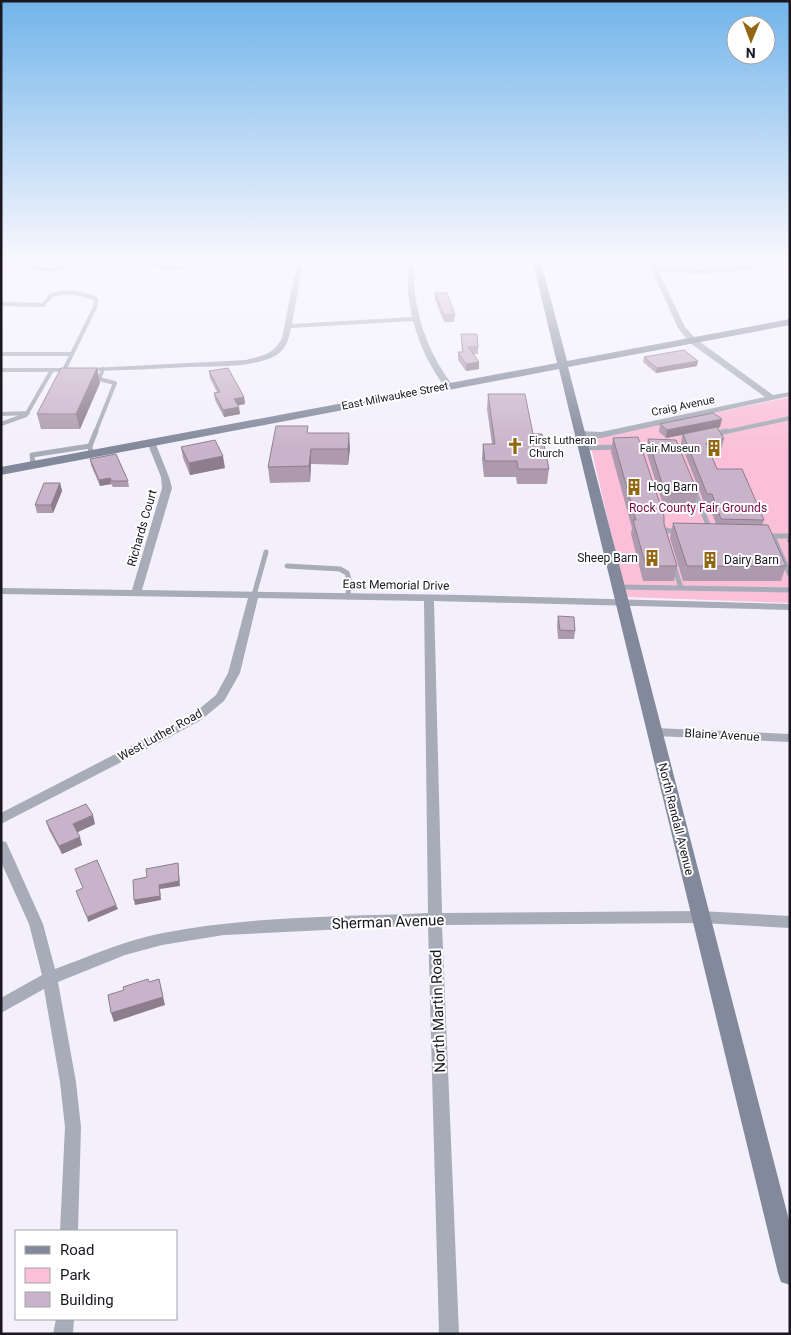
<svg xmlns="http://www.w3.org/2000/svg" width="791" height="1335" font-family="Roboto,sans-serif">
	<rect width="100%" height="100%" fill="#f3f0fc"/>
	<path fill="#fbc0d7" d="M790,397V603L626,597L589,439Z"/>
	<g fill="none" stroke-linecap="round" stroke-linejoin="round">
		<path stroke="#a7acb8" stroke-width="4" d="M1,304L43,305C46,302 48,298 51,296C63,289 85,294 96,299L95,307L72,354
			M1,354H72L64,370
			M1,414L28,413
			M1,424L26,415L52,370
			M95,433L115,383L99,379L103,369
			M721,433L790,418"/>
		<path stroke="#a7acb8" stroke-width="5" d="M714,434L727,431
			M583,448L618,447
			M91,454L90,446L96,431
			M33,465L32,455L90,446
			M695,492L710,530
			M666,530L679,533
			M765,536H790
			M773,536L790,575
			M287,566L340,569L347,573L349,579L348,597
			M674,566L681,588
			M619,587L790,590
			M254,595L266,552"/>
		<path fill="#a7acb8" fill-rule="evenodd" d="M26,262C33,261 40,268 50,268C59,268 66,261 74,262C61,274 42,274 27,265Z
			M146,262C154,261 161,267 170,266C179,266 187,261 195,262C182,272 158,274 146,262Z
			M297,262H303L292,324L412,317L408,293V262H414C415,272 414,283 415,293C419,327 432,358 453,386L452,388H446C430,368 420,346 413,321L291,328C289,341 284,353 271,358C245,368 215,366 188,367C126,371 64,372 1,372V368H92L246,360C264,355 273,355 282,338Z
			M648,262H654L657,268C679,268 702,270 724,268C737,267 749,262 762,262C746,278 682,272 659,272L685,327L696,339L773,395L790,392V396L601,438L577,436L576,434L580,431L601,432L765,397L690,343L678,328Z
			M151,439L155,442L169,477L172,488L142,590L464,595L790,604V610L434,601L442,913L701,911L790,916V928L701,923L442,925L459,1334H439L428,925L224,935L162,945L125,955L58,982L76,1082L81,1127L78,1231H60L65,1127L60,1082L44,989L1,1013V998L42,975L29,924L1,862V841L6,842L8,846L43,924L55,969C90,956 126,940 163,933C248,916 341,917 428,913L424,601L258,598L240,673L224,701L201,720L170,737L1,824V813L193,714L216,695L228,673L248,598L1,594V588L132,590L162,488L161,477L147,442Z
			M655,728L790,734V742L655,736L651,735L649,732L651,729Z
			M56,1319H74L73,1334H53Z"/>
		<path fill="#82899b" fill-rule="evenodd" d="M533,262H541L567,361L790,319V325L568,367L790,1224V1285L781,1282L778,1273L559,369L1,475V467L557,363Z"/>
	</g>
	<path fill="#ad9aae" d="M435,293L455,315L454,322H444L435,300Z
		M461,334L478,347V354H474L479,362V369L466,371L458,360V352H462Z
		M644,357L697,366L656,373L643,362Z
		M97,368L100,383L80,429H41L37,414Z
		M209,371L244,397L245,404L238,405L240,414L224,417L215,400L214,393L217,392L210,378Z
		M488,394L533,434L549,469L547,484H517L516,477H484L482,459L483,444H492L487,409Z
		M660,424L720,427L718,428L724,439L721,450H719L718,454H710L717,469L764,520L762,525L786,566L781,581H683L670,538L673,523L716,524L709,505H705L681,444L682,435L666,438L659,432Z
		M308,433L350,448L348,465L311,464L310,482L270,483L268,467Z
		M613,438L664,524L677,566L674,581H643L631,534L632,528L611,452Z
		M648,439L698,493L695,505H663L646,451Z
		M181,447L225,468L190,475L183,458Z
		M90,459L128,481L129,487H113L111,484L100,486L91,465Z
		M60,483L62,491L53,513H37L35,505Z
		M790,533V546L787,541Z
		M558,616L575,631L574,639H558L557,625Z
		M46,821L95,824L77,832L82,845L62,854L49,830Z"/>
	<path fill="#8d7d8d" d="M698,361L697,366L656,373L657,368Z
		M479,362V369L466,371V364Z
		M97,368L100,383L80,429L76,414Z
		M244,397L245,404L235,406L234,399Z
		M239,407L240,414L224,417L223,410Z
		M722,419L720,427L666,438L667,430Z
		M349,433L350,448L348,465V449Z
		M311,449V464L310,482L309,466Z
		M223,456L225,468L190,475L189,463Z
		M110,478L111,484L100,486L99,480Z
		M60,483L62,491L53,513L51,505Z
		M93,815L95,824L76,833L73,824Z
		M80,837L82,845L62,854L59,846Z
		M178,863L180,886L160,889L161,900L135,905L134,900L159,885Z
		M116,905L118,909L88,922L87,917Z
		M159,979L165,1005L114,1022L111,1013Z"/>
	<path fill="#c9b3ca" stroke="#8d7d8d" d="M435,293H447L455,315H444Z
		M461,334H477L478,347H468L479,362L466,364L458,352H463Z
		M684,350L698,361L657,368L644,357Z
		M61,368H97L76,414H37Z
		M228,368L244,397L234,399L239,407L223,410L214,393L220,392L209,371Z
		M488,394H525L533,434H542L549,469H518L517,461H485L483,444H495Z
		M713,413L722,419L667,430L660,424Z
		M276,426H308L307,433H349L348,449H311L309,466L268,467Z
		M717,427L724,439H718L720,443H706L717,469H742L764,520L721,519L712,494H707L683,434Z
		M638,437L664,516V524L677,566H646L633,520H636L613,438Z
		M648,439L676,440L698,493H665Z
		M215,440L223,456L189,463L181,447Z
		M116,454L128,481H112L110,478L99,480L90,459Z
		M44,483H60L51,505H35Z
		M673,523L768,525L786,566H687Z
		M558,616L574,617L575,631L560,630Z
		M86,804L93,815L73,824L80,837L59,846L46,821Z
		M97,860L116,905L87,917L76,891L83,888L75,869Z
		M178,863L179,881L159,885L160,896L134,900L133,880L147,877L146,869Z
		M148,979L149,982L159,979L163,997L111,1013L108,995L124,990L123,987Z"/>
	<linearGradient id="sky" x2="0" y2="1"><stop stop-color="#71b4ea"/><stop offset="0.58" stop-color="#faf8fe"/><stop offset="1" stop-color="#faf8fe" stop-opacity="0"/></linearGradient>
	<rect width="791" height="449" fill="url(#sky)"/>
	<defs>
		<g id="church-bare" transform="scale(1.35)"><path d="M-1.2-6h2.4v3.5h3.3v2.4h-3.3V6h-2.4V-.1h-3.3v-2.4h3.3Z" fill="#926711" stroke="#fff" stroke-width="2.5" paint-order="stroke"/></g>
		<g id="building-bare" transform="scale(1.35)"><path d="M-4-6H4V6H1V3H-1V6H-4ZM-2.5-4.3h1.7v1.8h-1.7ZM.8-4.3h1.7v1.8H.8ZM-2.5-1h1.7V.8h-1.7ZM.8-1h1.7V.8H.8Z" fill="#926711" stroke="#fff" stroke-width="2.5" paint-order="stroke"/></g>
	</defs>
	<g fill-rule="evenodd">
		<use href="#church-bare" x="515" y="446"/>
		<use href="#building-bare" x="714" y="448"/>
		<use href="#building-bare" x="634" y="487"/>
		<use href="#building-bare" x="652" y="558"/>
		<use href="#building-bare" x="710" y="560"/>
	</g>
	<g text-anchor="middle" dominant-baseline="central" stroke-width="4" stroke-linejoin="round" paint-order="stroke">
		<g font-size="11" fill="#1a1721" stroke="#fff">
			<text transform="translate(395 396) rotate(-11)">East Milwaukee Street</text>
			<text transform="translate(683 406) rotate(-12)">Craig Avenue</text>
		</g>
		<g font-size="11" fill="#1a1721" stroke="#fff" text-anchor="start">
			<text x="529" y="440">First Lutheran<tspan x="529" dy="13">Church</tspan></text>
			<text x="700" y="448" text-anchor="end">Fair Museun</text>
		</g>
		<g font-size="12" fill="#1a1721" stroke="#fff" text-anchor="start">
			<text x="648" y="487">Hog Barn</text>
			<text x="638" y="558" text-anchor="end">Sheep Barn</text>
			<text x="724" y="560">Dairy Barn</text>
		</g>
		<g font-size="12" fill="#750a47" stroke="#fff">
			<text x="698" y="508">Rock County Fair Grounds</text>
		</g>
		<g font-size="12" fill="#1a1721" stroke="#fff">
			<text transform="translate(142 528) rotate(-74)">Richards Court</text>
			<text transform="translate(396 585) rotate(1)">East Memorial Drive</text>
			<text transform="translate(160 735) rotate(-29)">West Luther Road</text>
			<text transform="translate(722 735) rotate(3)">Blaine Avenue</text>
			<text transform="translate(676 819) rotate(76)">North Randall Avenue</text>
		</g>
		<g font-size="15" fill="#1a1721" stroke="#fff">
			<text transform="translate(388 922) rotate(-2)">Sherman Avenue</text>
			<text transform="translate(438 1011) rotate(-92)">North Martin Road</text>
		</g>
	</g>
	<rect width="791" height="1335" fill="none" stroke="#1a1721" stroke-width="5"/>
	<rect x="15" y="1230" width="162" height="90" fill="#ffffff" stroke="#a3a2a6"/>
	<rect x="25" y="1246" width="25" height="8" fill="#82899b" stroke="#a3a2a6"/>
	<text x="60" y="1255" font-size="15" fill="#1a1721">Road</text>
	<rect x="25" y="1268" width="25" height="15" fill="#fbc0d7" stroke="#a3a2a6"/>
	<text x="60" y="1280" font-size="15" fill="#1a1721">Park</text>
	<rect x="25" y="1292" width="25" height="15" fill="#c9b3ca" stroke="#a3a2a6"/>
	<text x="60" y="1305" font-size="15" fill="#1a1721">Building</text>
	<g transform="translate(751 40) rotate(181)"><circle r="24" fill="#ffffff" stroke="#a3a2a6"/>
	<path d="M0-4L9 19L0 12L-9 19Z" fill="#926711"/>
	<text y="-8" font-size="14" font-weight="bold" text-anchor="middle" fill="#1a1721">N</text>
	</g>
</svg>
